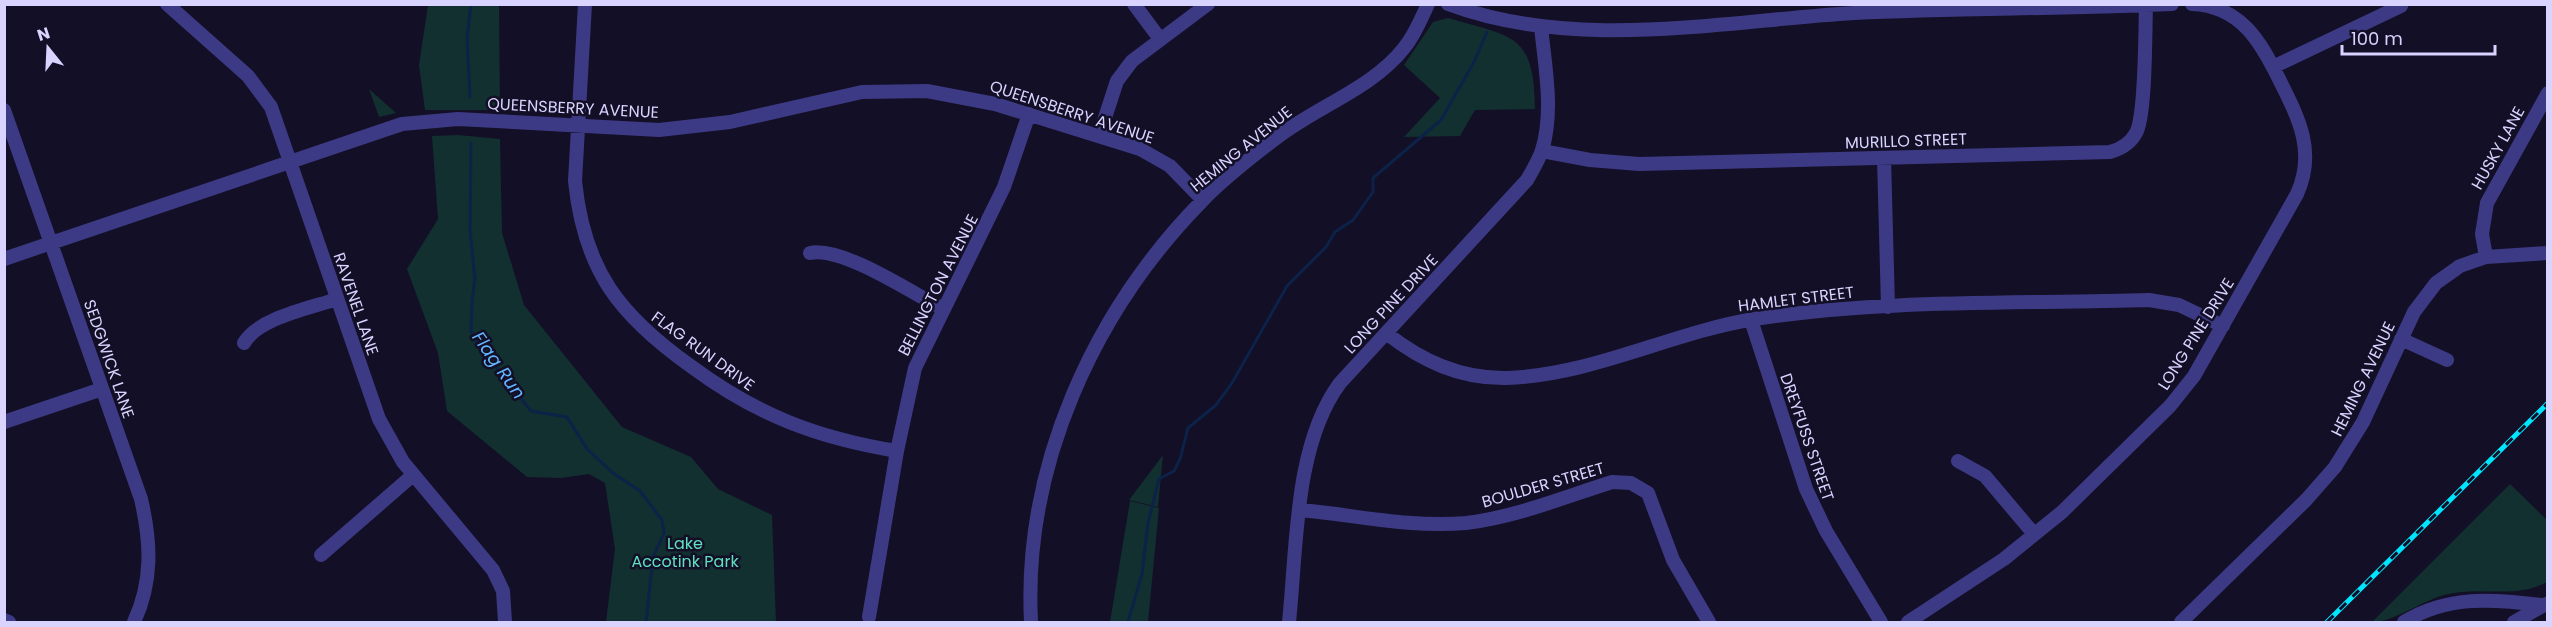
<svg xmlns="http://www.w3.org/2000/svg" width="2552" height="627" font-family="Poppins,sans-serif">
	<rect width="100%" height="100%" fill="#130f26"/>
	<path fill="#12302f" d="M428,5H499L500,110H425L419,65Z
		M1448,18C1513,37 1534,33 1535,109L1475,110L1460,136L1404,137L1440,98L1404,65L1433,22Z
		M369,89L396,113L379,117Z
		M458,135L500,139L502,233L524,305L622,427L691,457L718,489L772,515L776,622H606L615,549L605,483L589,474L561,478L527,477L447,411L438,353L407,269L438,219L432,136Z
		M1163,455L1158,507L1129,500Z
		M2510,484L2547,520V582C2513,600 2480,585 2444,595C2422,601 2391,623 2372,622Z
		M1130,501L1159,508L1148,622H1110Z"/>
	<g fill="none" stroke-linecap="round" stroke-linejoin="round">
		<path stroke="#0c2248" stroke-width="3" d="M470,97L467,38L471,4
			M471,143L470,230L475,279L472,301L471,330L478,344L531,411L567,417L587,449L613,473L640,491L662,520L664,533L653,557L646,622
			M1128,622L1142,574L1148,523L1159,479L1174,471L1180,459L1188,428L1216,405L1232,383L1287,286L1326,247L1335,232L1353,220L1373,192V178L1441,120L1475,60L1487,32"/>
		<path stroke="#3d3a85" stroke-width="14" d="M167,4L248,76L271,107L379,419L403,462L493,570L503,591L505,622
			M585,4L575,181C584,271 620,316 692,367C757,415 817,438 897,451
			M1134,4L1160,39
			M1448,4C1576,52 1722,21 1854,13C1960,8 2066,9 2172,4
			M2273,67L2401,6
			M4,110L141,499C151,542 153,581 134,622
			M1099,136L1117,81L1132,61L1208,4
			M1542,151L1590,160L1639,164L2110,152C2121,149 2130,144 2136,133C2146,115 2145,31 2146,6
			M1884,158L1888,307
			M810,253C842,246 912,293 943,309
			M2486,257L2482,234L2487,203L2548,93
			M4,259L402,124L458,119L659,130L730,122L862,92L927,91L995,104L1140,149L1170,166L1203,200
			M1751,320L1806,489L1826,531L1881,622
			M1386,333C1422,361 1460,379 1507,378C1593,375 1670,333 1754,319C1883,299 2018,304 2149,300L2179,305L2223,326
			M2401,339L2447,360
			M244,343C258,318 311,308 337,299
			M4,422L102,389
			M1958,461L1985,476L2034,534
			M1301,510C1354,515 1412,528 1466,523C1516,517 1565,497 1612,482L1631,483L1648,493L1673,560L1709,622
			M321,555L413,475
			M869,617L897,451L915,368L1004,187L1029,114
			M4,620L9,622
			M1031,622C1023,466 1094,311 1202,201C1224,178 1250,158 1275,139C1315,107 1372,89 1404,48C1415,35 1421,19 1428,4
			M1289,622C1297,547 1294,445 1340,383L1527,180C1532,171 1539,160 1542,150C1554,112 1545,66 1541,27
			M1908,622L2004,559L2062,512L2170,406L2194,376L2297,194C2316,152 2299,119 2280,81C2261,42 2241,6 2192,4
			M2181,622L2306,500L2335,467L2363,422L2414,312L2436,283L2460,266L2486,257L2548,253
			M2404,622C2448,595 2493,599 2542,605
			M2514,622L2546,604"/>
		<g stroke="#00e5ff" stroke-width="5">
			<path id="rail" d="M2327,622L2548,403"/>
		</g>
		<use href="#rail" stroke="#130f26" stroke-width="3" stroke-dasharray="9" stroke-linecap="butt"/>
	</g>
	<g text-anchor="middle" dominant-baseline="central" stroke-width="5" stroke-linejoin="round" paint-order="stroke">
		<g font-size="16" fill="#d9d4ff" stroke="#130f26">
			<text transform="translate(573 108) rotate(3)">QUEENSBERRY AVENUE</text>
			<text transform="translate(1072 112) rotate(18)">QUEENSBERRY AVENUE</text>
			<text transform="translate(1906 141) rotate(-2)">MURILLO STREET</text>
			<text transform="translate(2498 148) rotate(-61)">HUSKY LANE</text>
			<text transform="translate(1241 149) rotate(-39)">HEMING AVENUE</text>
			<text transform="translate(938 285) rotate(-63)">BELLINGTON AVENUE</text>
			<text transform="translate(1796 299) rotate(-7)">HAMLET STREET</text>
			<text transform="translate(356 304) rotate(71)">RAVENEL LANE</text>
			<text transform="translate(1391 304) rotate(-47)">LONG PINE DRIVE</text>
			<text transform="translate(2196 334) rotate(-58)">LONG PINE DRIVE</text>
			<text transform="translate(703 351) rotate(36)">FLAG RUN DRIVE</text>
			<text transform="translate(109 359) rotate(71)">SEDGWICK LANE</text>
			<text transform="translate(2363 379) rotate(-64)">HEMING AVENUE</text>
			<text transform="translate(1807 437) rotate(71)">DREYFUSS STREET</text>
			<text transform="translate(1543 485) rotate(-16)">BOULDER STREET</text>
		</g>
		<g font-size="16" fill="#5fe0c0" stroke="#130f26">
			<text x="685" y="543">Lake<tspan x="685" dy="18">Accotink Park</tspan></text>
		</g>
		<g font-size="18" font-style="italic" fill="#62b6ff" stroke="#130f26">
			<text transform="translate(499 365) rotate(55)">Flag Run</text>
		</g>
	</g>
	<rect width="2552" height="627" fill="none" stroke="#d9d4ff" stroke-width="12"/>
	<g transform="translate(48 48) rotate(342)" stroke="#130f26" stroke-width="4.5" paint-order="stroke">
	<path d="M0-4.5L10 22L0 15L-10 22Z" fill="#d9d4ff"/>
	<text y="-9" font-size="16" font-weight="bold" text-anchor="middle" fill="#d9d4ff">N</text>
	</g>
	<path d="M2342 45v9h153v-9" fill="none" stroke="#d9d4ff" stroke-width="3"/>
	<text x="2351" y="45" font-size="18" fill="#d9d4ff" stroke="#130f26" stroke-width="4.5" paint-order="stroke">100 m</text>
</svg>
